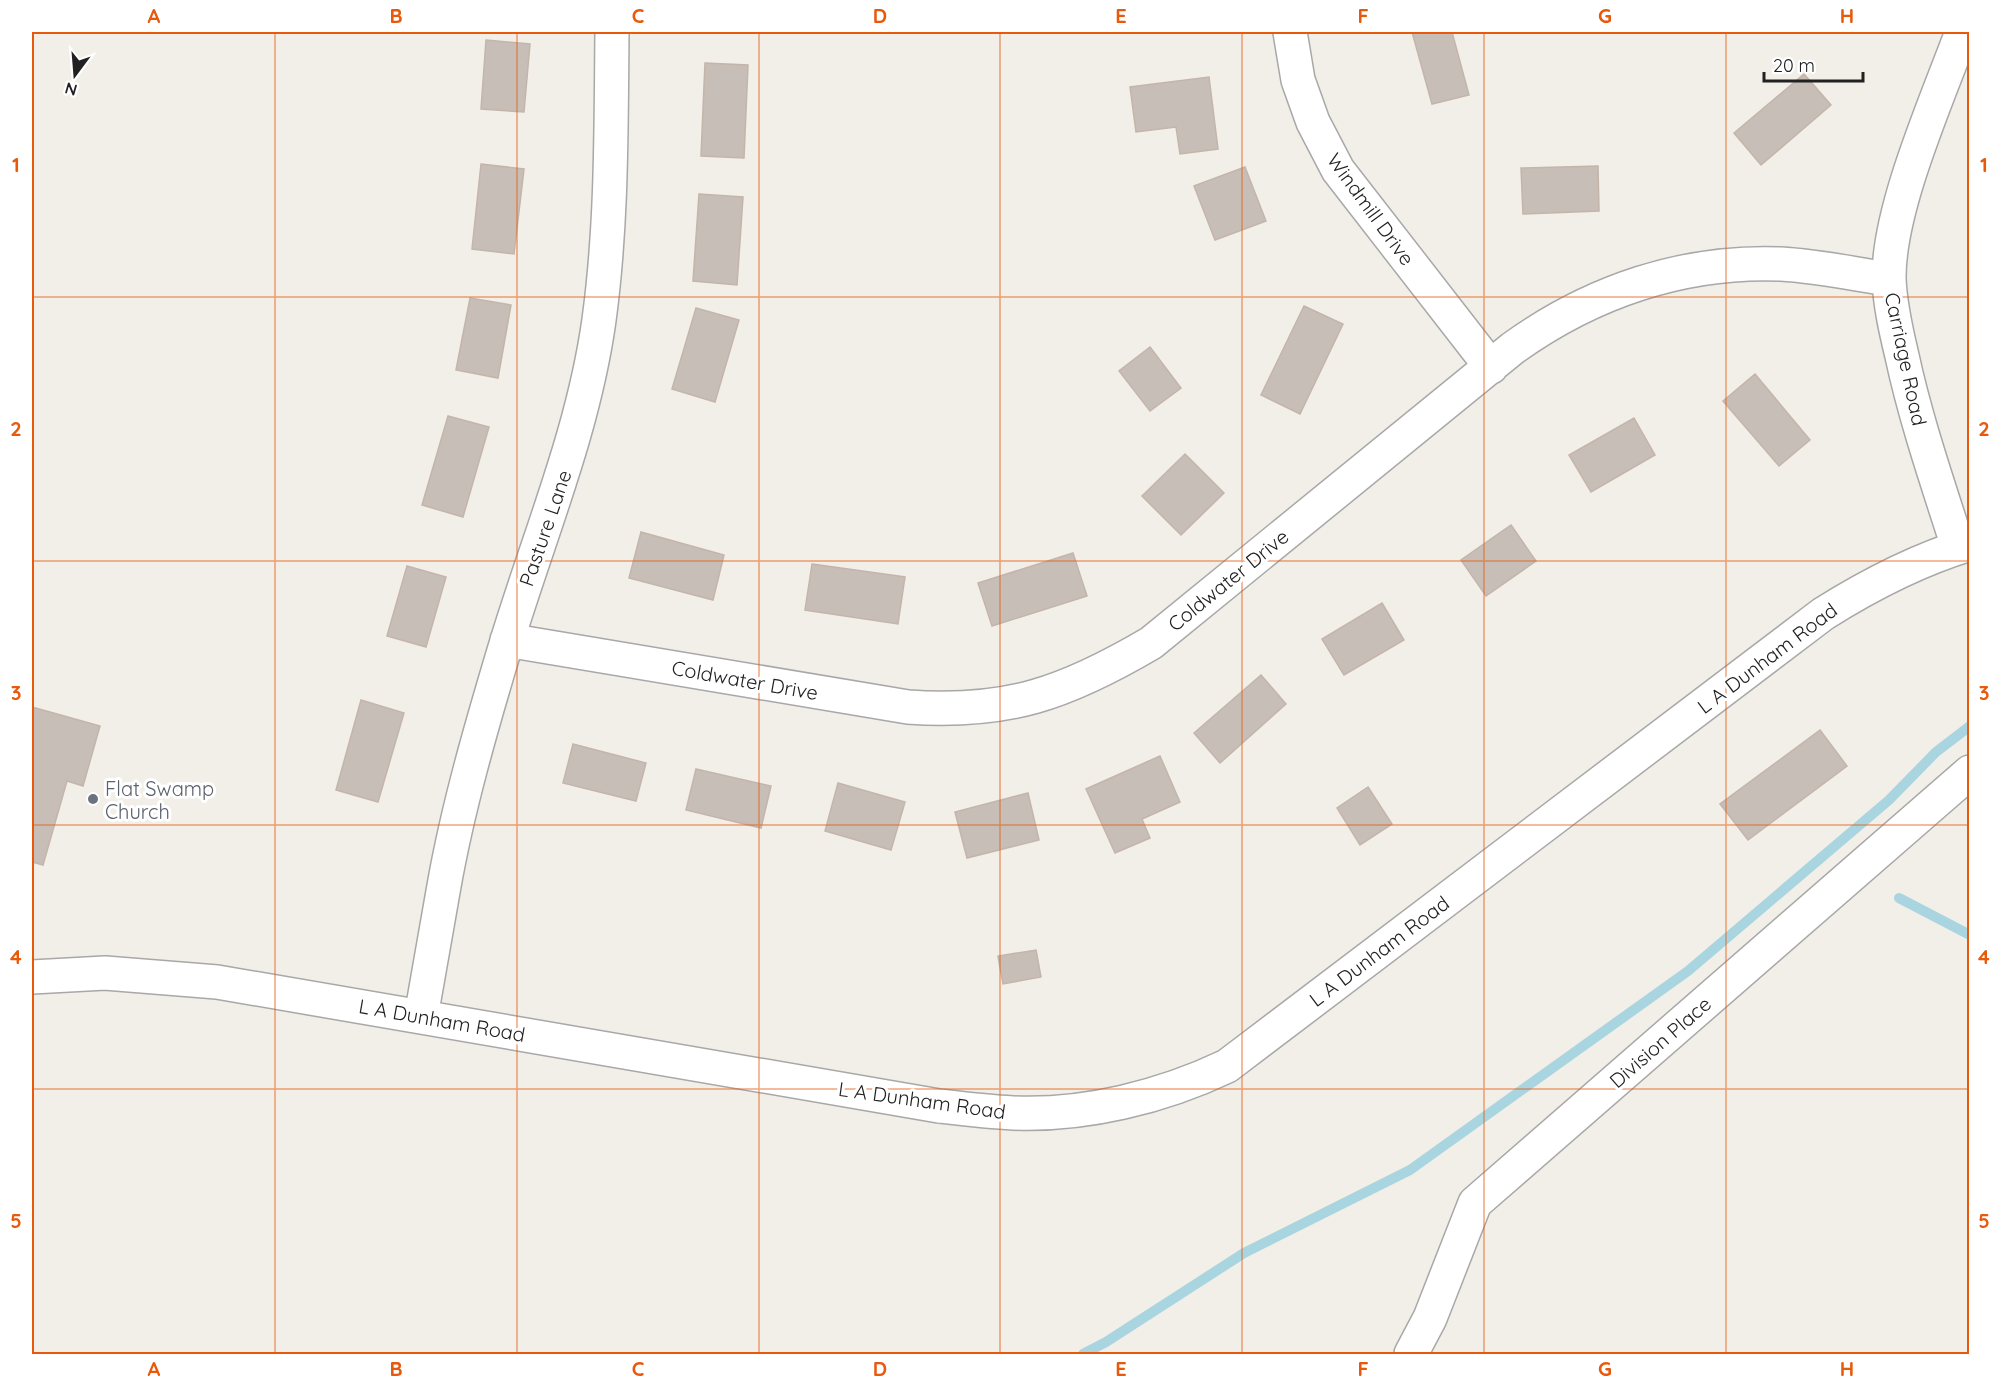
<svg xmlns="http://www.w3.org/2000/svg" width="2001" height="1386" font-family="Quicksand,sans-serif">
	<rect width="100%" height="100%" fill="#f2eee8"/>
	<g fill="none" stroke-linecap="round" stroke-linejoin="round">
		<path stroke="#a8d5e0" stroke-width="10" d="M1899,898L1970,935
			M1083,1354L1106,1342L1244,1253L1410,1170L1688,971L1889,800L1936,752L1970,726"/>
	</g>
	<path fill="#c7beb7" stroke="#c4b5aa" stroke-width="1.5" d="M1412,32H1452L1469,95L1432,104Z
		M486,40L530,44L524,112L481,109Z
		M705,63L748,65L744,158L701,156Z
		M1804,74L1831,105L1761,165L1734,133Z
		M1209,77L1218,149L1180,154L1176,127L1136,132L1130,87Z
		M481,164L524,169L514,254L472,249Z
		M1598,166L1599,211L1523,214L1521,168Z
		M1245,167L1266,221L1215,240L1194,186Z
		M699,194L743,197L737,285L693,281Z
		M470,298L511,305L498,378L456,370Z
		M1304,306L1343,324L1300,414L1261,395Z
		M696,308L739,320L715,402L672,389Z
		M1150,347L1181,388L1150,411L1119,371Z
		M1755,374L1810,440L1779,466L1723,401Z
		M448,416L489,427L463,517L422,505Z
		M1634,418L1655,455L1591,492L1569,455Z
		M1185,454L1224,493L1181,535L1142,496Z
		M1511,525L1536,561L1486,596L1461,560Z
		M641,532L724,555L713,600L629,578Z
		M1073,553L1087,596L992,626L978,583Z
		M812,564L905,577L898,624L805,610Z
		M407,566L446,577L426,647L387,636Z
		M1382,603L1404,640L1344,675L1322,639Z
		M1261,675L1286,704L1220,763L1194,733Z
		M361,700L404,713L378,802L336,790Z
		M32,707L100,726L83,786L67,781L43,865L32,862Z
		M1820,730L1847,766L1748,840L1720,804Z
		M573,744L646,763L636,801L563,783Z
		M1160,756L1180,802L1142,819L1150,838L1115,853L1086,789Z
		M696,769L771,786L761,828L686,810Z
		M838,783L905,802L891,850L825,831Z
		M1368,787L1392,824L1360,845L1337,808Z
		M1028,793L1039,840L967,858L955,812Z
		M1036,950L1041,977L1003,984L998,956Z"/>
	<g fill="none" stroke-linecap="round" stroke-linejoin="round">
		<g stroke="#a8a8a8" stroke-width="36">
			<path id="minor" d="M1290,32L1298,80L1313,122L1338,170L1491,367
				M1958,547C1938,484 1916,421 1902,356C1896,331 1890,305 1889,279C1888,209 1937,100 1962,32
				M507,640L908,707C1008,714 1066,693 1151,643L1513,348C1591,292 1683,260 1781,264C1817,266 1854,274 1889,279
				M32,977L105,973L217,982L939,1106C964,1109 988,1112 1013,1113C1085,1116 1162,1097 1227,1066L1823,614C1869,585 1917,560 1970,544
				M421,1016C429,973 436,930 444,886C458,807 481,728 504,651C537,540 583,435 599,320C612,225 611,128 612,32
				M1411,1354L1430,1318L1475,1203L1970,772"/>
		</g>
		<use href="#minor" stroke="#fff" stroke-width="33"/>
	</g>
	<path fill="none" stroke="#e8590c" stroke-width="1.5" stroke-opacity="0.55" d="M275,32V1354M517,32V1354M759,32V1354M1000,32V1354M1242,32V1354M1484,32V1354M1726,32V1354M32,297H1970M32,561H1970M32,825H1970M32,1089H1970"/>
	<circle fill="#6b7280" stroke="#fff" stroke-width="2" cx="93" cy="799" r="6"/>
	<g text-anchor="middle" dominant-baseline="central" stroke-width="6" stroke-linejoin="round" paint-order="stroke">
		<g font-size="20" fill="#212121" stroke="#fff">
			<text transform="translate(1371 209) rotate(54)">Windmill Drive</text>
			<text transform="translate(1906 359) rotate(78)">Carriage Road</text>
			<text transform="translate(545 528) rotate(-71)">Pasture Lane</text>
			<text transform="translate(1228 580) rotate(-39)">Coldwater Drive</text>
			<text transform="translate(1767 658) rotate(-37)">L A Dunham Road</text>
			<text transform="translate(745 680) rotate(10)">Coldwater Drive</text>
			<text transform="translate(1379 951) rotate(-37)">L A Dunham Road</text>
			<text transform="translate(442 1020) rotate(10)">L A Dunham Road</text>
			<text transform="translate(1660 1042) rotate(-41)">Division Place</text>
			<text transform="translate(922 1100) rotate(8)">L A Dunham Road</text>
		</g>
		<g font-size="20" fill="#5b616d" stroke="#fff" text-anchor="start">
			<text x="105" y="788">Flat Swamp<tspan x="105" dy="23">Church</tspan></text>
		</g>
	</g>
	<rect width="2001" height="1386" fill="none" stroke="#ffffff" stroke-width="66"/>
	<g transform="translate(75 75) rotate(196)" stroke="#ffffff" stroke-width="4.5" paint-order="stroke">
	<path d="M0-4.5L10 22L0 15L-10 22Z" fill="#212121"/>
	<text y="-9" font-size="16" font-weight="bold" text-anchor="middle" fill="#212121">N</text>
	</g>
	<path d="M1764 72v9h99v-9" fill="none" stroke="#212121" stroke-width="3"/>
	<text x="1773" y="72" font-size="18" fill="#212121" stroke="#ffffff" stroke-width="4.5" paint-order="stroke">20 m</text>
	<rect x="33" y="33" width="1935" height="1320" fill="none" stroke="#e8590c" stroke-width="2"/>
	<g font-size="20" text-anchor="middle" font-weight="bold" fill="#e8590c">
		<text x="154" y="23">A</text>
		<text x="396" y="23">B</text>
		<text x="638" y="23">C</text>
		<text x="880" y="23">D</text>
		<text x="1121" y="23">E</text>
		<text x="1363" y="23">F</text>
		<text x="1605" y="23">G</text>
		<text x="1847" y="23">H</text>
		<text x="16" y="172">1</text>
		<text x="1984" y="172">1</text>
		<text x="16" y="436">2</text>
		<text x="1984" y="436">2</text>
		<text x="16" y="700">3</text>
		<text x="1984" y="700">3</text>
		<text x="16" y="964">4</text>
		<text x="1984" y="964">4</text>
		<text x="16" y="1228">5</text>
		<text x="1984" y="1228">5</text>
		<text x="154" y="1376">A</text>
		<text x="396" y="1376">B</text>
		<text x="638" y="1376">C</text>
		<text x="880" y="1376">D</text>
		<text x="1121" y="1376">E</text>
		<text x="1363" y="1376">F</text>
		<text x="1605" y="1376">G</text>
		<text x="1847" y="1376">H</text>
	</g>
</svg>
